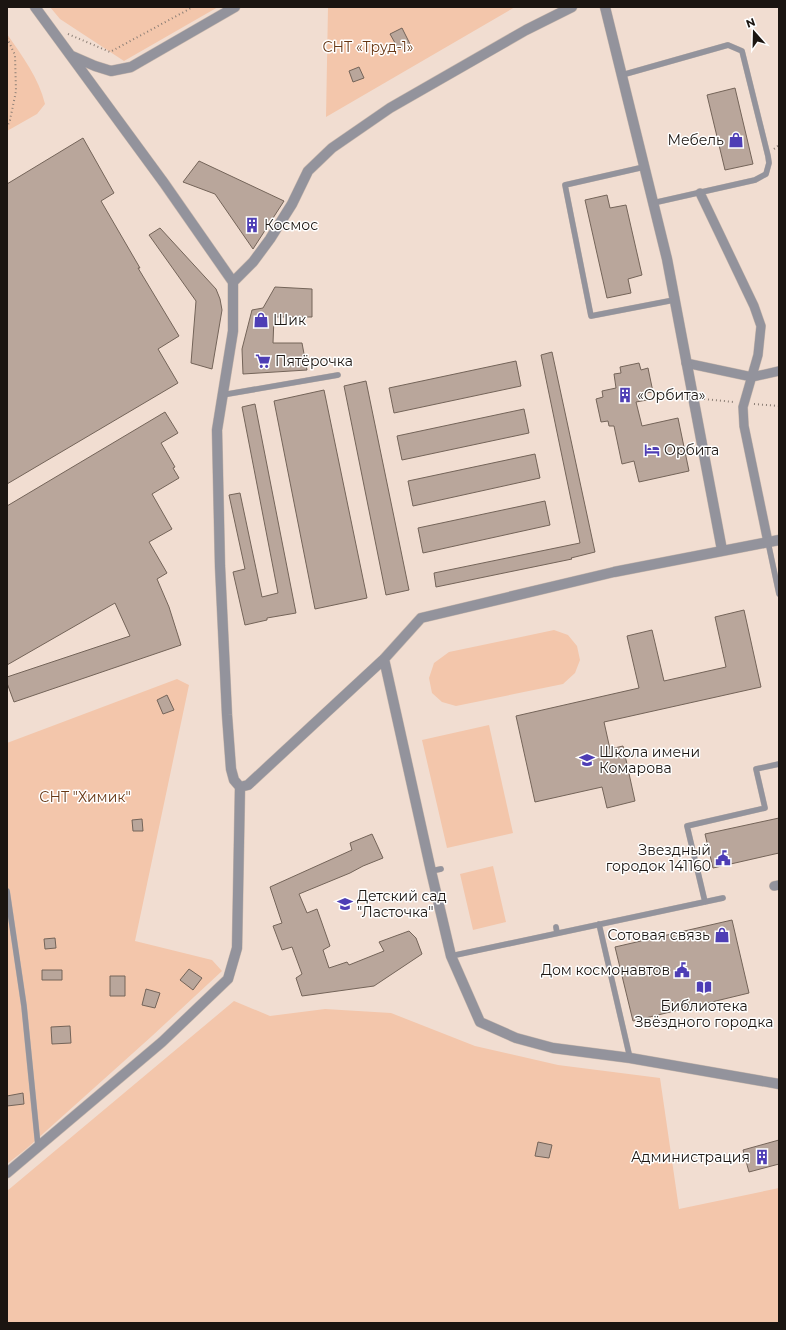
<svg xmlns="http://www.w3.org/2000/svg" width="786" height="1330" font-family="Montserrat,sans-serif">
	<rect width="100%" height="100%" fill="#f1ddd1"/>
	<path fill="#f3c6ab" d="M50,7H218L124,61L60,19Z
		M328,7H515L326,117Z
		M7,34C22,56 39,78 45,104L37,114L7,131Z
		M554,630L568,635L577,646L580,660L575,673L563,684L456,706L442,702L432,693L429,678L434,663L449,652Z
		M177,679L189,685L135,941L212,960L222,971L152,1036L26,1149L7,1164V743Z
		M489,725L513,833L447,848L422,740Z
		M493,866L506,922L473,930L460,874Z
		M234,1001L270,1016L325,1009L391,1013L475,1046L558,1065L660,1078L679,1209L779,1188V1323H7V1191Z"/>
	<path fill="#b9a69b" stroke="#746459" d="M402,28L410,44L399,50L390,34Z
		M359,67L364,78L353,82L349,71Z
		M735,88L753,164L725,170L707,95Z
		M83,138L114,193L101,201L140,268H138L179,336L158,349L178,383L7,484V184Z
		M199,161L284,201L253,249L215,194L183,182Z
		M607,195L610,208L626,205L642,275L628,279L631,293L607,298L585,200Z
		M160,228L216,289L220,299L222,310L212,369L191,363L196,301L149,235Z
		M275,287L312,289V317H274L273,343H302L307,370L243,374L242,349L252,310L263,308Z
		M552,352L595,552L571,558L572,559L436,587L434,573L580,543L541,355Z
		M516,361L521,386L394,413L389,388Z
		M639,363L641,370L648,368L653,392L646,393L647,400L636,402L642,426L678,418L689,471L639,482L634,461L622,464L614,426H609L608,421L601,422L596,399L603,397L602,391L616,388L614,374L621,373L620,367Z
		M366,381L409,590L386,595L344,386Z
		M324,390L367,598L315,609L274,401Z
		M255,404L296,613L267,618V620L245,625L233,572L245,569L229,495L240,493L262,597L278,593L242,407Z
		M524,409L529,433L402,460L397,436Z
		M165,412L178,433L161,443L175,467L173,468L179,478L152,494L172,529L149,542L167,573L157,579L169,607L181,645L14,702L7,683V677L130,636L115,603L7,665V506Z
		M535,454L540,478L413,506L408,481Z
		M545,501L550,525L423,553L418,528Z
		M744,610L761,687L604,722L610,749L623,746L635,801L607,808L602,787L535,802L516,716L639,688L627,636L652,630L664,681L726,667L715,617Z
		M167,695L174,710L163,714L157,700Z
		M779,818V853L713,868L705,834Z
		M142,819L143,831H133L132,820Z
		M372,834L383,858L363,866L350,873L299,894L307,913L317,909L330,946L323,950L329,968L347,962L349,965L384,951L379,942L409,931L416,938L422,954L374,986L302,996L296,978L302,974L292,947L282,950L273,926L282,923L270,887L352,850L350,843Z
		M732,920L749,993L633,1021L615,947Z
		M55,938L56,948L45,949L44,939Z
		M189,969L202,978L193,990L180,980Z
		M42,970H62V980H42Z
		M110,976H125V996H110Z
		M146,989L160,993L155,1008L142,1005Z
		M70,1026L71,1043L52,1044L51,1027Z
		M23,1093L24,1104L7,1106V1096Z
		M779,1140V1164L749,1172L743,1150Z
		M538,1142L552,1145L549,1158L535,1156Z"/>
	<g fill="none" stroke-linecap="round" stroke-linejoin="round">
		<g stroke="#cab9ae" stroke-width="6">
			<path id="service" d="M622,75L728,45L742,51L768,156L769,163L766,174L755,180L653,203
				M644,167L565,185L591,316L674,300
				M222,395L338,375
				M768,542L779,594
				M431,871L441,869
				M7,891L24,1006L38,1146
				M705,902L687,826L765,808L756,769L779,764
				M599,924L630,1058
				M556,927L557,933
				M451,956L723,898"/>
		</g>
		<g stroke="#cab9ae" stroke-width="10">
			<path id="pedestrian" d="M700,193L754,306L761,326L758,355L743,407L744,426L768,542
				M686,363L752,377L779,371
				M774,886L779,885"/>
		</g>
		<g stroke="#cab9ae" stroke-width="11">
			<path id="minor" d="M605,7L667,259L722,550
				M72,56L95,66L111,71L131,67L235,7
				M233,282L253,262L270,239L292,204L308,171L332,148L390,108L526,30L572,7
				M384,659L431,871L451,956L480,1022L516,1038L553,1048L630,1058L779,1084
				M240,787L248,785L384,659L421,618L614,572L779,540
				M7,1173L162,1042L228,979L237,948L240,787L234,780L231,769L227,715L220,566L217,430L233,331V282L164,183L35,7"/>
		</g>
		<path stroke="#8c7f76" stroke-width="2" stroke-dasharray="1 3" stroke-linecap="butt" d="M68,34L110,52L193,7
			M7,38L15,55L16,91L10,120L7,127
			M774,149L779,145
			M704,399L734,402
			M754,404L779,406"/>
		<use href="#service" stroke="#93939c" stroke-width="5.5"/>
		<use href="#pedestrian" stroke="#93939c" stroke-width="9"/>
		<use href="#minor" stroke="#93939c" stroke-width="10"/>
	</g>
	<defs>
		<g id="shop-bare" transform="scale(1.2)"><path d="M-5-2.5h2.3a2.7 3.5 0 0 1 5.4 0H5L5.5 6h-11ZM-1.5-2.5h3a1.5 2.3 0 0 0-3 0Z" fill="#4e3eb5" stroke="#fff" stroke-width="2.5" paint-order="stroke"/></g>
		<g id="building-bare" transform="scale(1.2)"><path d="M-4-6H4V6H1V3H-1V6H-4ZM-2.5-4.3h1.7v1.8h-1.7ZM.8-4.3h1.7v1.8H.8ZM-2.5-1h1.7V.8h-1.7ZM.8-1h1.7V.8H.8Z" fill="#4e3eb5" stroke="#fff" stroke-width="2.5" paint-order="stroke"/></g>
		<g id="supermarket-bare" transform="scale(1.2)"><path d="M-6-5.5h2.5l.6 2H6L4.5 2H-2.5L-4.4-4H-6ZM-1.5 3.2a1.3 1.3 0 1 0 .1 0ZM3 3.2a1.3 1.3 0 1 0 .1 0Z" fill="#4e3eb5" stroke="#fff" stroke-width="2.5" paint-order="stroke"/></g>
		<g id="hotel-bare" transform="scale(1.2)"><path d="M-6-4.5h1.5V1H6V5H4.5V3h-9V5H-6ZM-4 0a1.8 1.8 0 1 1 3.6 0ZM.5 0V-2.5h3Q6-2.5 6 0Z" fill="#4e3eb5" stroke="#fff" stroke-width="2.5" paint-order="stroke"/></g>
		<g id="school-bare" transform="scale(1.2)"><path d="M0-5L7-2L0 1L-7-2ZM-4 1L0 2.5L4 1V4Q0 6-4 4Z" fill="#4e3eb5" stroke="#fff" stroke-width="2.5" paint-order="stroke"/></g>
		<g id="civic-bare" transform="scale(1.2)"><path d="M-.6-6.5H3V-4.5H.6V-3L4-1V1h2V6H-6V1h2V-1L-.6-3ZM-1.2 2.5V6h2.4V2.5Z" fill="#4e3eb5" stroke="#fff" stroke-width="2.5" paint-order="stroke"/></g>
		<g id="library-bare" transform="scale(1.2)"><path d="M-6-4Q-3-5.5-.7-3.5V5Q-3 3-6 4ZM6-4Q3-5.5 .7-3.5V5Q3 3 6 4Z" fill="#4e3eb5" stroke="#fff" stroke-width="2.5" paint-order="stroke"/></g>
	</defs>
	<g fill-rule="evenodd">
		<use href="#shop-bare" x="736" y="140"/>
		<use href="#building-bare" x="252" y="225"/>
		<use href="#shop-bare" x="261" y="320"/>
		<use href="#supermarket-bare" x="263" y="361"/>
		<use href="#building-bare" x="625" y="395"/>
		<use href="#hotel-bare" x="652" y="450"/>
		<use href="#school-bare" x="587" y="760"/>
		<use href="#civic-bare" x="723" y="858"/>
		<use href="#school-bare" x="345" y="904"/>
		<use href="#shop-bare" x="722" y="935"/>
		<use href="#civic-bare" x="682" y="970"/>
		<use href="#library-bare" x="704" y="987"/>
		<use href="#building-bare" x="762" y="1157"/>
	</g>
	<g text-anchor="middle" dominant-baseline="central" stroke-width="3" stroke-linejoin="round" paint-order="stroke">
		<g font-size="14" fill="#683815" stroke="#fff">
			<text x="368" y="47">СНТ «Труд-1»</text>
			<text x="85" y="797">СНТ "Химик"</text>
		</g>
		<g font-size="14" fill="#1b1511" stroke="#fff" text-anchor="start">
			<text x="724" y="140" text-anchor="end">Мебель</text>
			<text x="264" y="225">Космос</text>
			<text x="273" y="320">Шик</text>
			<text x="275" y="361">Пятёрочка</text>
			<text x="637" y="395">«Орбита»</text>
			<text x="664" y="450">Орбита</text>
			<text x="599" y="752">Школа имени<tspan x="599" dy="16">Комарова</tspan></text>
			<text x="711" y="850" text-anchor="end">Звездный<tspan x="711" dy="16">городок 141160</tspan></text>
			<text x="357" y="896">Детский сад<tspan x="357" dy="16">"Ласточка"</tspan></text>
			<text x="710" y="935" text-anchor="end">Сотовая связь</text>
			<text x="670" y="970" text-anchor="end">Дом космонавтов</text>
			<text x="704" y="1006" text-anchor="middle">Библиотека<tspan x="704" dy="16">Звёздного городка</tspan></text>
			<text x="750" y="1157" text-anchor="end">Администрация</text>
		</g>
	</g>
	<rect width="786" height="1330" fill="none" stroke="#1b1511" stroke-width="16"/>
	<g transform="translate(754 32) rotate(340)" stroke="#ffffff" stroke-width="3" paint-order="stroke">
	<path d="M0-3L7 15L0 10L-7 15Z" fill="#1b1511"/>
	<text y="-6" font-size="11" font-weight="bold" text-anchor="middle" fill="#1b1511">N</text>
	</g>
</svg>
